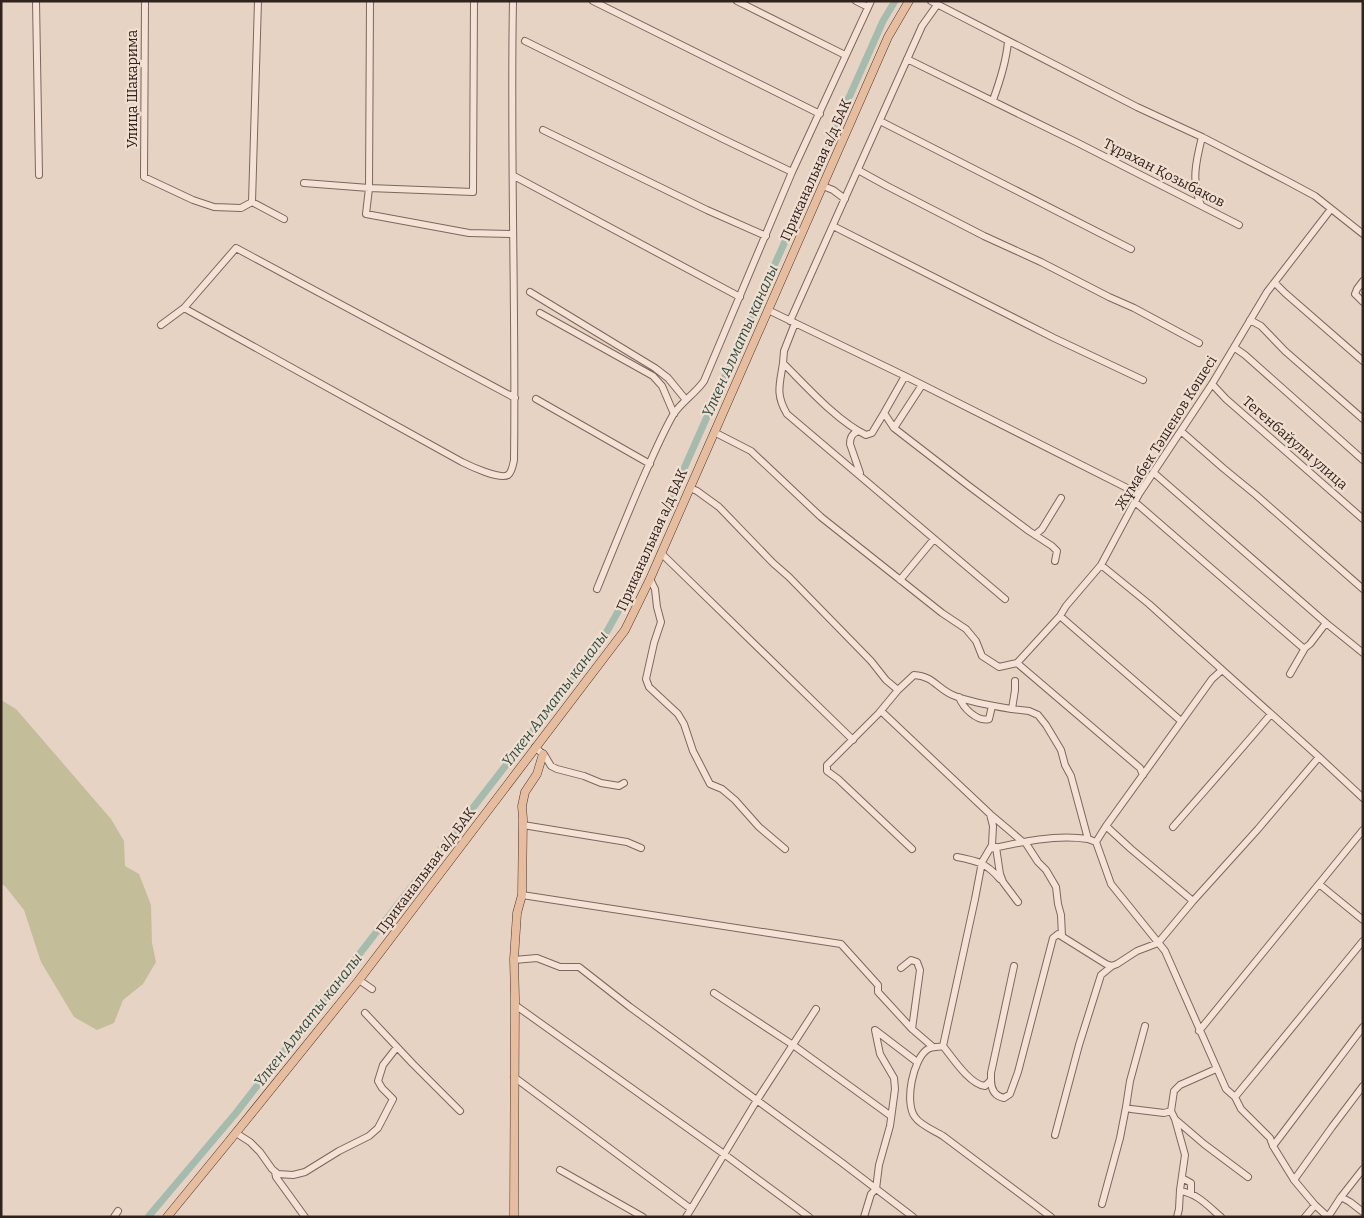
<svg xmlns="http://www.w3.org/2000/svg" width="1364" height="1218" font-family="Bitter,serif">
	<rect width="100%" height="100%" fill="#e7d3c3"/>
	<path fill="#c4bd99" d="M1,700L16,709L111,819L124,841L125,866L139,874L151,905L152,943L156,962L143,984L123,1000L114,1023L97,1030L74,1017L41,962L24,910L5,886L1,884Z"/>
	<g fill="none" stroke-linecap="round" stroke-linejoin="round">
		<path stroke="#a4bbae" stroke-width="7" d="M148,1217L236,1113L600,644L630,590L883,21L895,1"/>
		<g stroke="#7f665c" stroke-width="8">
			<path id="minor" d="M36,1L39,175
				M145,1L144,177L193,200L214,207L241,208L252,202L258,1
				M370,1L369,188L366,214L469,233L513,234
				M593,1L820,114
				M737,1L845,55
				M856,1L868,7
				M931,1L1137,107L1202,137L1289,182L1315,196L1363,234
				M525,41L723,139L792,172
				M907,59L1078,143L1239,225
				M993,100C1000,81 1006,63 1008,42
				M880,121L1131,249
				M543,130L707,210L766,236
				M858,170L887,186L984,236L1041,262L1109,297L1134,308L1199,343
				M514,176L740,297
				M304,183L369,188L473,192L474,1
				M823,186L833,190L845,199
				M252,202L284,219
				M1201,205C1191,182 1196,161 1202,137
				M833,226L1054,338L1143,380
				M1363,281L1357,289L1355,294L1363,302
				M1275,283L1285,293L1363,361
				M530,292L655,368L668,378L686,400
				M184,308L462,462C470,466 500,480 508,475C512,472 513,465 514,460C516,307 510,154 513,1
				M768,310L905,376L1139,494
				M540,313L653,376L662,386L674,414
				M1250,320L1261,326L1285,351L1363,419
				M790,321L922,26L937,5
				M795,323L784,351L783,363C806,386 838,422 866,435L872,433L884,413
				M161,325L184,308L236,248L515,398
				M1235,348L1245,355L1363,460
				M783,363C780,384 775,394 787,414L1005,599
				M905,376L884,413L894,428L969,486L1029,531L1052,546L1057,551L1055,561
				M1212,384L1226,399L1363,519
				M536,399L650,464
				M894,428L922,385
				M858,431C852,434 850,437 850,444L860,473
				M714,432L751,451L821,517L942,613L966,629L976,641L982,656L999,667L1017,663L1060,616L1066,606L1101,565L1139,494L1212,384L1267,292L1331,209
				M1182,432L1223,468L1256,495L1363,589
				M1154,473L1326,623L1363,653
				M690,488L697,491L719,507L773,563L789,577L871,661L886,680L898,690L879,713L827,765V771L838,779L912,849
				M1135,502L1302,647L1305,648L1310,644L1326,623
				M1035,535L1042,529L1061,498
				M661,553L853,740
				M1101,565L1149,604L1319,757L1363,798
				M650,579L655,589L657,607L661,622L654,643L646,679L649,687L678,714L684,724L693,751L710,784L722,789L735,800L759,827L785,849
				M900,580L934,539
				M597,589C612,552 627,515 643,478C652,458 662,434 673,415C681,402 695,394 704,381L792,172L871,1
				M1060,616L1181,721
				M1017,663L1140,768L1143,775
				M1290,674L1305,648
				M1015,681V690L1012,709L1029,711L1038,715L1046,725L1061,750L1065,765L1071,776L1088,839L1096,842L1111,884L1165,951L1226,1089L1235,1097L1241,1109L1270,1138L1273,1146L1294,1180L1315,1205L1328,1217
				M898,690L914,675C934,676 938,690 955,696C973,703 993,706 1012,709
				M959,697C963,708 977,722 989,719L992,706
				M881,711L990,814L993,826L992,845L982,862L975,899L943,1046C937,1048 933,1046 928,1049C913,1058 904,1103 915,1117C920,1125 935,1131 943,1136L1051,1217
				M535,747L545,756L551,766L557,769L584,776L601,783L619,786L624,783
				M990,814L1023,842
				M523,825L627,842L641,848
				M1106,826L1131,849L1193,901
				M1173,827C1206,789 1239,752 1271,714
				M1025,842L1038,862L1046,870L1056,887L1058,904L1061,915L1062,936
				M1096,842L1106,826L1212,679L1222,670
				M996,847L1000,874L1003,882L1018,902
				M990,849C1021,842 1056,834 1088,839
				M957,857C978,861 986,863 1000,879
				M1319,884L1363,920
				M522,895L841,944L878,985V992L912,1029
				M514,960L537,958L560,967H579L630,1007L841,1162L913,1217
				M901,968L911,960L917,962L920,970L912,1029L933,1047
				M359,980L372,989
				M714,993L793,1045L891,1116
				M515,1005L724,1154L809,1217
				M365,1013L397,1047
				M1145,1026L1130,1081L1126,1107L1131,1109L1164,1113L1171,1111L1174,1091L1180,1085L1216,1069
				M1199,1031L1363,830
				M943,1046C952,1057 970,1085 985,1086L991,1080V1073L1014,966
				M514,1077L691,1209L686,1217
				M991,1080C991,1089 994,1096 1004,1098L1010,1094L1018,1072L1053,938L1058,934L1106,964L1112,966L1117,964L1137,951L1158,943L1193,901L1258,829L1319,757
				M1235,1097L1363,941
				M1171,1111L1175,1119L1185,1155L1180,1190L1179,1209L1177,1217
				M1176,1120L1204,1144L1248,1177
				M236,1133L250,1142L260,1152L272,1169L278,1174L293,1175L305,1172L339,1151L369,1136L378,1128L393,1099L382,1088L378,1081L383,1065L397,1047L413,1064L460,1111
				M1055,1135L1079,1045L1101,975L1112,966
				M1273,1146L1363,1027
				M560,1170L643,1217
				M275,1172L276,1177L305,1217
				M1182,1178L1191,1183V1193
				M1294,1180L1332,1127L1363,1086
				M1180,1191C1197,1193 1208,1206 1221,1217
				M1341,1197L1350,1202L1363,1212
				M1102,1204L1120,1138L1126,1107
				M691,1209L757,1100L816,1009
				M114,1217L118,1211
				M864,1217L871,1194L876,1189L879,1165L890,1126L895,1089L894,1078L880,1054L875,1030L917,1062
				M1305,1217L1315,1205
				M1328,1217L1341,1197L1363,1169"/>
		</g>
		<g stroke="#4d3630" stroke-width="9">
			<path id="major" d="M167,1217L226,1145L359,980L625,630L650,579L888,37L909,1
				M514,1217L515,998L514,959L517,913L522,895L523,819L522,806L525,792L537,774L543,754"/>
		</g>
		<use href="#minor" stroke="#f3e2d5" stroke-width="6"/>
		<use href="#major" stroke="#e6be9f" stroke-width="8"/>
	</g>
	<g text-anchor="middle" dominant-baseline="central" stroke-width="4.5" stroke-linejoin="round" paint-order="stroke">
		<g font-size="14" fill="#31221e" stroke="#f0dfd1">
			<text transform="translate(132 89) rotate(-90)">Улица Шакарима</text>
			<text transform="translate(816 170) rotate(-66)">Приканальная а/д БАК</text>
			<text transform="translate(1164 173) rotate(27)">Тұрахан Қозыбаков</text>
			<text transform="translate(1166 433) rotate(-58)">Жұмабек Тәшенов Көшесі</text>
			<text transform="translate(1295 443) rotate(41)">Тегенбайулы улица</text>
			<text transform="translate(652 540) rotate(-66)">Приканальная а/д БАК</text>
			<text transform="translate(426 871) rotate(-53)">Приканальная а/д БАК</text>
		</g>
		<g font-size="15" font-style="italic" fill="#2f4f45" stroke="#f0dfd1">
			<text transform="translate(740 341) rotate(-66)">Үлкен Алматы каналы</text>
			<text transform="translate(555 699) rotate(-53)">Үлкен Алматы каналы</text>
			<text transform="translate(308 1020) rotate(-52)">Үлкен Алматы каналы</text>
		</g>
	</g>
	<rect width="1364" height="1218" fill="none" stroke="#31221e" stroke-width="5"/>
</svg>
